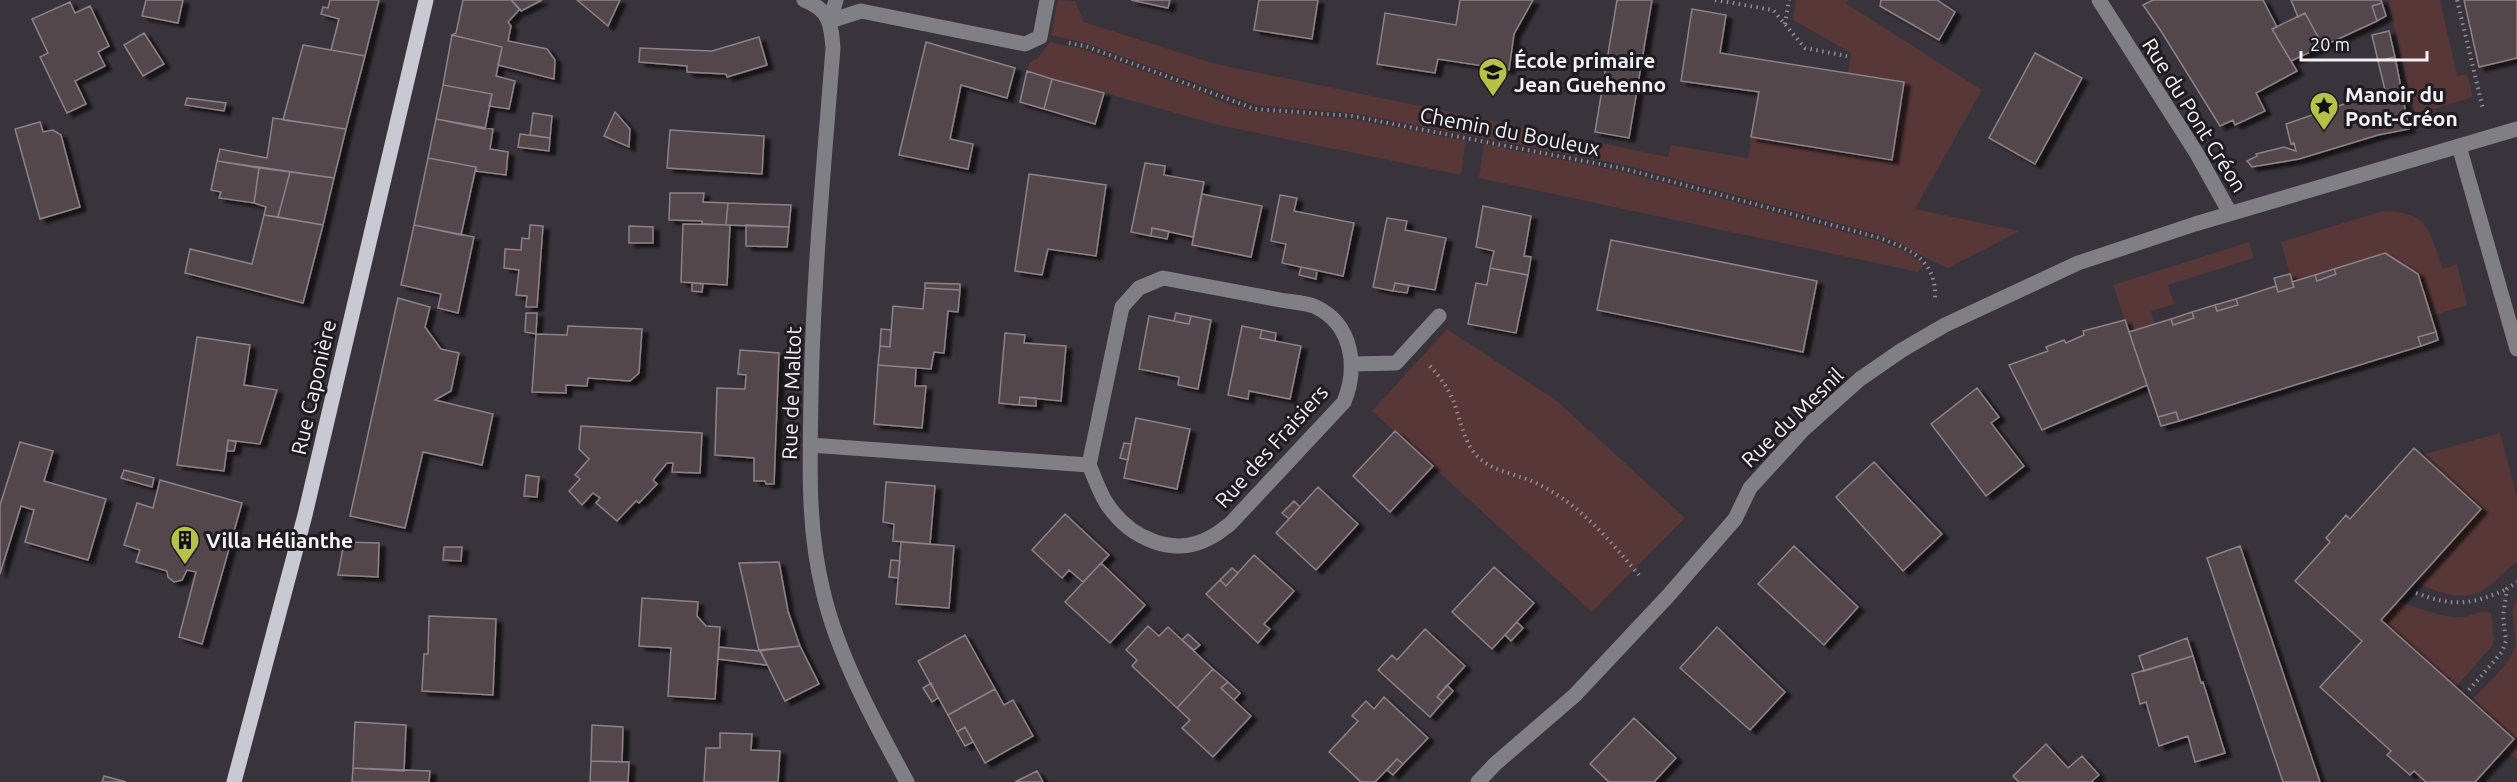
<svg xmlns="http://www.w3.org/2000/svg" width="2517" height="782" font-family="Ubuntu,sans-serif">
	<defs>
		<filter id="shadow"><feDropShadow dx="6" dy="4" stdDeviation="1.5" flood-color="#0009"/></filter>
	</defs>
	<rect width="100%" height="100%" fill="#39333b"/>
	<path fill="#573737" d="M1058,0L1075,1L1084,22L1216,64L1668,157L1671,145L1748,158L1751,137L1892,160L1904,82L1848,73L1851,53L1793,20L1796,0H1848L1847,4L1982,90L1915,209L2020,231L1948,268C1924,259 1905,244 1881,235L1625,165L1352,113L1256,105L1085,43L1051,35Z
		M2388,0H2440L2457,76L2467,74L2473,97L2415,115Z
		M1050,42L1083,49L1199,91L1226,103L1254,111L1352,119L1466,141L1461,175L1218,125L1027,71L1029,63L1038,58Z
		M1484,144L1623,172L1879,241L1904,251L1924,265L1918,272L1479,178Z
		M2383,211C2431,212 2428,230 2443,269L2457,264L2467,305L2431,316L2418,274L2385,253L2292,282L2281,242Z
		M2249,242L2254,258L2168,285L2174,304L2151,311L2155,324L2129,332L2113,285Z
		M1447,329L1557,401L1685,518L1592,612L1372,411Z
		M2500,433L2517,497V562C2504,570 2494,586 2480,592C2460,601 2435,592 2417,582L2481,509L2421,455Z
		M2517,599V759L2504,749L2513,738L2472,700C2486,684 2510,666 2515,645C2517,630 2507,612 2517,599Z
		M2398,602C2419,607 2442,619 2463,617C2473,616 2481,609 2491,613L2494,640L2492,646L2456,687L2381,620Z"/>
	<path fill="#52474c" stroke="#8d8287" stroke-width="1.5" filter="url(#shadow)" d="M146,0H183L178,23L142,16Z
		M330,0H379L365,56L331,50L339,19L321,14L323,7L328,8Z
		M463,0H511L520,9L508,22L511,26L508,41L547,49L555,60L554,79L498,65L502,47L452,35L456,33Z
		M511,0H542L521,11Z
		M577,0H620L608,26Z
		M1131,0H1170L1168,8Z
		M1259,0H1318L1312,39L1254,30Z
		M1460,0H1533L1514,34L1509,70L1438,59L1435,73L1377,64L1385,13L1456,25Z
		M1617,0H1652L1629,138L1595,132Z
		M1881,0H1937L1955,12L1939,40L1880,6Z
		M2153,0H2263L2277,27L2272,29L2297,71L2256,93L2265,111L2235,125L2233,120L2220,126L2161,31L2143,5Z
		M2291,0H2381L2382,3L2372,6L2377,21L2323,46L2305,13L2298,17Z
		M2464,0H2517V58L2479,67Z
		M70,2L75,13L90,6L109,46L98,52L105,66L75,81L86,104L67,113L40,57L48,53L32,19Z
		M2382,3L2386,16L2377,21L2372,6Z
		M1692,9L1726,15L1720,53L1904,82L1892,160L1751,137L1759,92L1681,81Z
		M2305,13L2323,46L2291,61L2272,29Z
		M2389,31L2395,57L2378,61L2372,35Z
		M144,33L164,64L143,76L124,45Z
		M452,35L502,47L496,76L515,81L509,109L489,106L492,94L443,85Z
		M759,37L767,65L727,77L726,74L687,72V66L639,62L640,48L712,51Z
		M926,42L1015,68L1007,98L961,85L950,139L973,144L968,169L899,155Z
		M303,45L365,56L346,129L283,120Z
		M2035,53L2082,78L2035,164L1989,138Z
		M2395,57L2409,129L2378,135L2299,159L2252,167L2247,161L2257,156L2256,154L2284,147L2296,151L2294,143L2291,144L2286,124L2385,90L2378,61Z
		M1027,71L1052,79L1044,109L1020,102Z
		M1052,79L1104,93L1095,124L1044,109Z
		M443,85L492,94L485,129L436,119Z
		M187,98L226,103L224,111L185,105Z
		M615,112L630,129L629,147L604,136Z
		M533,113L552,116L550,138L530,135Z
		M273,118L346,129L334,178L217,161L220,149L267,158Z
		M436,119L493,129L490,149L508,152L506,175L476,171V167L428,158Z
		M40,122L43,132L53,130L61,135L80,207L40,219L15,129Z
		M670,130L764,136L762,174L667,168Z
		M520,134L550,138L549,151L518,147Z
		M428,158L476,167L461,235L414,225Z
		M217,161L259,168L254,203L219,198L221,192L211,190Z
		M1145,163L1165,166L1164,175L1204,182L1193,237L1152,228L1151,236L1131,232Z
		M259,168L290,172L278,217L264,215L266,207L254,203Z
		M290,172L334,178L323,225L278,217Z
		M1029,174L1106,185L1096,256L1048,249L1042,275L1015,271Z
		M670,193H704L703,202L728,203L726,225L702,224V221L669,220Z
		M1202,194L1262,206L1251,257L1192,245Z
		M1280,195L1297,198L1294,211L1354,223L1343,276L1282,263L1286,244L1271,241Z
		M728,203L791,205L789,227L726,225Z
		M1483,206L1531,216L1524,256L1531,257L1528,275L1490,268L1494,251L1476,247Z
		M264,215L323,225L303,303L185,273L190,249L252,264Z
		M1387,218L1407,221L1405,230L1446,238L1435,290L1395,283L1393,291L1373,287Z
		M683,224L730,225L727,285L681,282Z
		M414,225L474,237L458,313L438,308L441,294L401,285Z
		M530,225L543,226L537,307H526L527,296L516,295L519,270L504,268L505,249L521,250L522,238L529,239Z
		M746,225L789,227L787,247L746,246Z
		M629,226L653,227V243H629Z
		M1152,228L1169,231L1167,239L1151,236Z
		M1611,240L1817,281L1803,352L1597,310Z
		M2385,253L2418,274L2436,332L2418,337L2421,346L2179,421L2176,412L2158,417L2129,332L2171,319L2173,325L2194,318L2192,312L2215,305L2217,311L2238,305L2236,299L2276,286L2278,292L2294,287L2292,282L2315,275L2317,281L2336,274L2334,269Z
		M1301,267L1317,270L1316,279L1299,275Z
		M1490,268L1528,275L1516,333L1468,324L1476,283L1487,285Z
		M2334,269L2336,274L2317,281L2315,275Z
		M2290,274L2294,287L2278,292L2274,278Z
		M692,283L703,284L702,292L692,291Z
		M925,283L960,284V290L925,288Z
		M1395,283L1409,285L1407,293L1393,291Z
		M925,288L960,290L958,312L948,311L944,353L934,352L931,369L878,365L880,346L890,347L893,306L923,309Z
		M398,298L430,307L425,327L441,349L459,353L451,391L435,400L493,414L482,465L423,452L405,528L350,516Z
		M2236,299L2238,305L2217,311L2215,305Z
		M2192,312L2194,318L2173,325L2171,319Z
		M526,313H537L536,334L525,332Z
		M1176,313L1191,316L1189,324L1174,321Z
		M1149,316L1189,324L1191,316L1211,320L1198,389L1178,385L1179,377L1139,369Z
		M2125,320L2147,385L2042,430L2009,365L2048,351L2046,347L2064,340L2066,343L2084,335L2083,331Z
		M568,326L642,329L639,373L630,381L588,378L587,386L566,385V393L532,392L536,334L567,335Z
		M1242,326L1262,330L1260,338L1301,346L1290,399L1249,391L1248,399L1228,395Z
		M881,329L891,330L890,347L880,346Z
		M1262,330L1276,333L1275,341L1260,338Z
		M2436,332L2438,340L2421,346L2418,337Z
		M1005,333L1025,335L1024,343L1066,346L1061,401L1020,397L1019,405L999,403Z
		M197,337L250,345L244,385L277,390L260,444L228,440L224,471L177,465Z
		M740,350L779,353L774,484H766L765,481H754V458L715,455L717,388L745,389L746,375L738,374Z
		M878,365L916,368L915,386H926L922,428L874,424Z
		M1977,388L1999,417L1991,423L2024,466L1986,496L1931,424Z
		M1020,397L1036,398V406L1019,405Z
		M2176,412L2179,421L2161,426L2158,417Z
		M1136,418L1190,429L1177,489L1124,478Z
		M581,426L702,433L700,473L672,472L673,463H667L653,480L657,484L639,503L636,501L617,521L596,503L600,498L593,493L582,505L569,491L580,479L575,475L589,459L579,449Z
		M1395,431L1433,466L1390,512L1353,476Z
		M228,440L236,442L234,451H227Z
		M20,442L53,451L44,481L106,499L88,560L25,542L34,510L21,506L0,574V505Z
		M1124,443L1131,444L1128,460L1120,458Z
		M2414,448L2481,509L2381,620L2514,739L2475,782H2426L2414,771L2410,775L2387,755L2391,751L2320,687L2362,641L2295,581L2330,542L2326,538L2346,515L2350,519Z
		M1874,462L1942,534L1903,571L1836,497Z
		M124,470L154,478L152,487L121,478Z
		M526,475L539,477L537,497L524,496Z
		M160,480L242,503L202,644L179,637L196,572L187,570L182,580L174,582L168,577L167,571L136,562L140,550L124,545L137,503L153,508Z
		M886,482L935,486L930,544L893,541L894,524L883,522Z
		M1318,487L1358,524L1316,570L1276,533Z
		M1294,501L1300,507L1289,519L1282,513Z
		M1065,514L1109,555L1083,582L1069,570L1062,578L1032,550Z
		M344,542L379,543L378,577L338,575Z
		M901,542L954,546L949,608L896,604Z
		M1794,546L1858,607L1824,645L1758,584Z
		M2240,546L2320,782H2283L2207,558Z
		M444,547H462L461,561L443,560Z
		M1254,555L1294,591L1264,624L1270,629L1258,643L1206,594L1220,580L1226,586Z
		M891,560L900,561L898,578L889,577Z
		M779,562L788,611L800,646L759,651L739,563Z
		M1101,563L1145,605L1110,643L1065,602Z
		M1494,567L1534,603L1492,649L1452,612Z
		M1232,568L1238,573L1226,586L1220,580Z
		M642,598L698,602L697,616L706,626L720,627L715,699L668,696L671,648L639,646Z
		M429,616L496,619L493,695L422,691L424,654H428Z
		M1517,622L1523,628L1511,641L1505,635Z
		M1148,626L1159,636L1168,627L1213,669L1177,708L1132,666L1137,660L1126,650Z
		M1717,627L1785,692L1750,730L1680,668Z
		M1425,629L1465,666L1437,697L1443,702L1430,717L1378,670L1392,655L1397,660Z
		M1188,634L1200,645L1194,650L1182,640Z
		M965,635L995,689L948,715L918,661Z
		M2187,638L2193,656L2144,671L2139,656Z
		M800,646L819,684L785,701L760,650Z
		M719,647L760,651L767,665L718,659Z
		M2193,656L2201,683L2203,682L2225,753L2195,762L2188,736L2159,746L2146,702L2140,704L2132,674Z
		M1213,669L1228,682L1221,688L1251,716L1213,757L1182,728L1190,720L1177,708Z
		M1228,682L1240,693L1234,700L1221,688Z
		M931,683L938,698L932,702L923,688Z
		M1447,685L1453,691L1443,702L1437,697Z
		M995,689L1004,705L1013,700L1033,736L985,763L965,727L957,732L948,715Z
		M1384,697L1428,738L1403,764L1397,759L1375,782H1361L1329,752L1358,721L1352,716L1366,701L1374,709Z
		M1634,718L1676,758L1654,782H1609L1590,764Z
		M355,722L406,725L404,771L353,768Z
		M592,725L623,727L622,762L591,761Z
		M965,727L973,742L965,746L957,732Z
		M720,733L752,734L751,750L780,751L778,782H704L706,748H720Z
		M2046,744L2068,768L2082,756L2099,775L2092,781L2093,782H2019L2013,776Z
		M1397,759L1403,764L1393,775L1387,770Z
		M591,761L629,762L628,782H590Z
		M353,768L430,771L429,782H352Z
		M1037,771L1043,782H1015Z
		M104,776L126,782H102Z"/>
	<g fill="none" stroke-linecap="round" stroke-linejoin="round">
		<path stroke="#928d94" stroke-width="4" stroke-dasharray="1.5 4.5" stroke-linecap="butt" d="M1715,0L1773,10L1805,48L1847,56
			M2457,0L2483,109
			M1785,24L1789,0
			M1069,43L1085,46L1255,109L1352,116L1625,169L1880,238C1911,250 1937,260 1935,299
			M1430,366C1439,376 1448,388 1453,400C1461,420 1464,448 1483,461C1498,473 1521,475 1538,484C1581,505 1609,540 1639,575
			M2416,593C2453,607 2472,605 2507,589
			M2469,690L2502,652L2506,641L2503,616L2507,589L2517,582"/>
		<path stroke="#7f7f84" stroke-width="15" d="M804,0C830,10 831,24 833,48C824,164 813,281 811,397C810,463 807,527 823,591C837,654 876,725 907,782
			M2099,0L2197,154L2230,213
			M830,21L861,11L1025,44L1040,37L1047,0
			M830,21L836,0
			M2459,146L2517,349
			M1352,364L1396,363L1439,316
			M810,445L1089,465C1095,478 1099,492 1107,504C1129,537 1173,559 1211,537C1218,534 1224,528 1230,524L1344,402C1358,368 1353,325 1316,307C1305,302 1288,302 1275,299C1238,292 1200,285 1163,278L1139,288L1122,307L1089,465
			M1478,782L1495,764L1575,695L1668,596L1735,519L1750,488L1803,430L1860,379L1902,350L1945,325L2078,263L2195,224L2517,129"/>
		<path stroke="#c9c9d3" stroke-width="15" d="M234,782L305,515L426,0"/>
	</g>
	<defs>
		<g id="school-pin" transform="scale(1.5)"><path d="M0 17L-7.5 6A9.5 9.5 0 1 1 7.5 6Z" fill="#b6c148" stroke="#1e1c20"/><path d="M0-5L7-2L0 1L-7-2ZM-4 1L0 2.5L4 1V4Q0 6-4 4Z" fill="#111"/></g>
		<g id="sight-pin" transform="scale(1.5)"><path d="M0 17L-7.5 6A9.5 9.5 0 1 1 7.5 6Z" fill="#b6c148" stroke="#1e1c20"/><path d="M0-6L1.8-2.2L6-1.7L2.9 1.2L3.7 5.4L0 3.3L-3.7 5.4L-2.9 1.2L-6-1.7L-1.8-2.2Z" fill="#111"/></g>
		<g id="building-pin" transform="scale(1.5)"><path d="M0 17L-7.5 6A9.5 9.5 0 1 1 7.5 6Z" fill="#b6c148" stroke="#1e1c20"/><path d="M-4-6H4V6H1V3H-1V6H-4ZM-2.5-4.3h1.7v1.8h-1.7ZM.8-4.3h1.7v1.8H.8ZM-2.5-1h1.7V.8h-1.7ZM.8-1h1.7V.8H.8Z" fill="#111"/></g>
	</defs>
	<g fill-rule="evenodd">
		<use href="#school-pin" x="1493" y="72"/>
		<use href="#sight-pin" x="2324" y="106"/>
		<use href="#building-pin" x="185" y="540"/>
	</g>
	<g text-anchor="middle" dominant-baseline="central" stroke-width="6" stroke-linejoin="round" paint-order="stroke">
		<g font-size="21" font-weight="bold" fill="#f5f1f6" stroke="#1e1c20" text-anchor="start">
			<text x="1514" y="60">École primaire<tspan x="1514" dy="24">Jean Guehenno</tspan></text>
			<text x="2345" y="94">Manoir du<tspan x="2345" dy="24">Pont-Créon</tspan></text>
			<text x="206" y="540">Villa Hélianthe</text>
		</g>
		<g font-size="21" fill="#f5f1f6" stroke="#1e1c20">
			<text transform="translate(2195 115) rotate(58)">Rue du Pont Créon</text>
			<text transform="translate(1510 131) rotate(11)">Chemin du Bouleux</text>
			<text transform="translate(313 387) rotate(-77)">Rue Caponière</text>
			<text transform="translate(791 393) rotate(-88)">Rue de Maltot</text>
			<text transform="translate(1792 417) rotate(-44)">Rue du Mesnil</text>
			<text transform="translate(1271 446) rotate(-48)">Rue des Fraisiers</text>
		</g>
	</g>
	<path d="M2301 51v9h126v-9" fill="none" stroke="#f5f1f6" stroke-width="3"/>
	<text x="2310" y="51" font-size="18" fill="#f5f1f6" stroke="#1e1c20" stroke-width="4.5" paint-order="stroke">20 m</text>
</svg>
